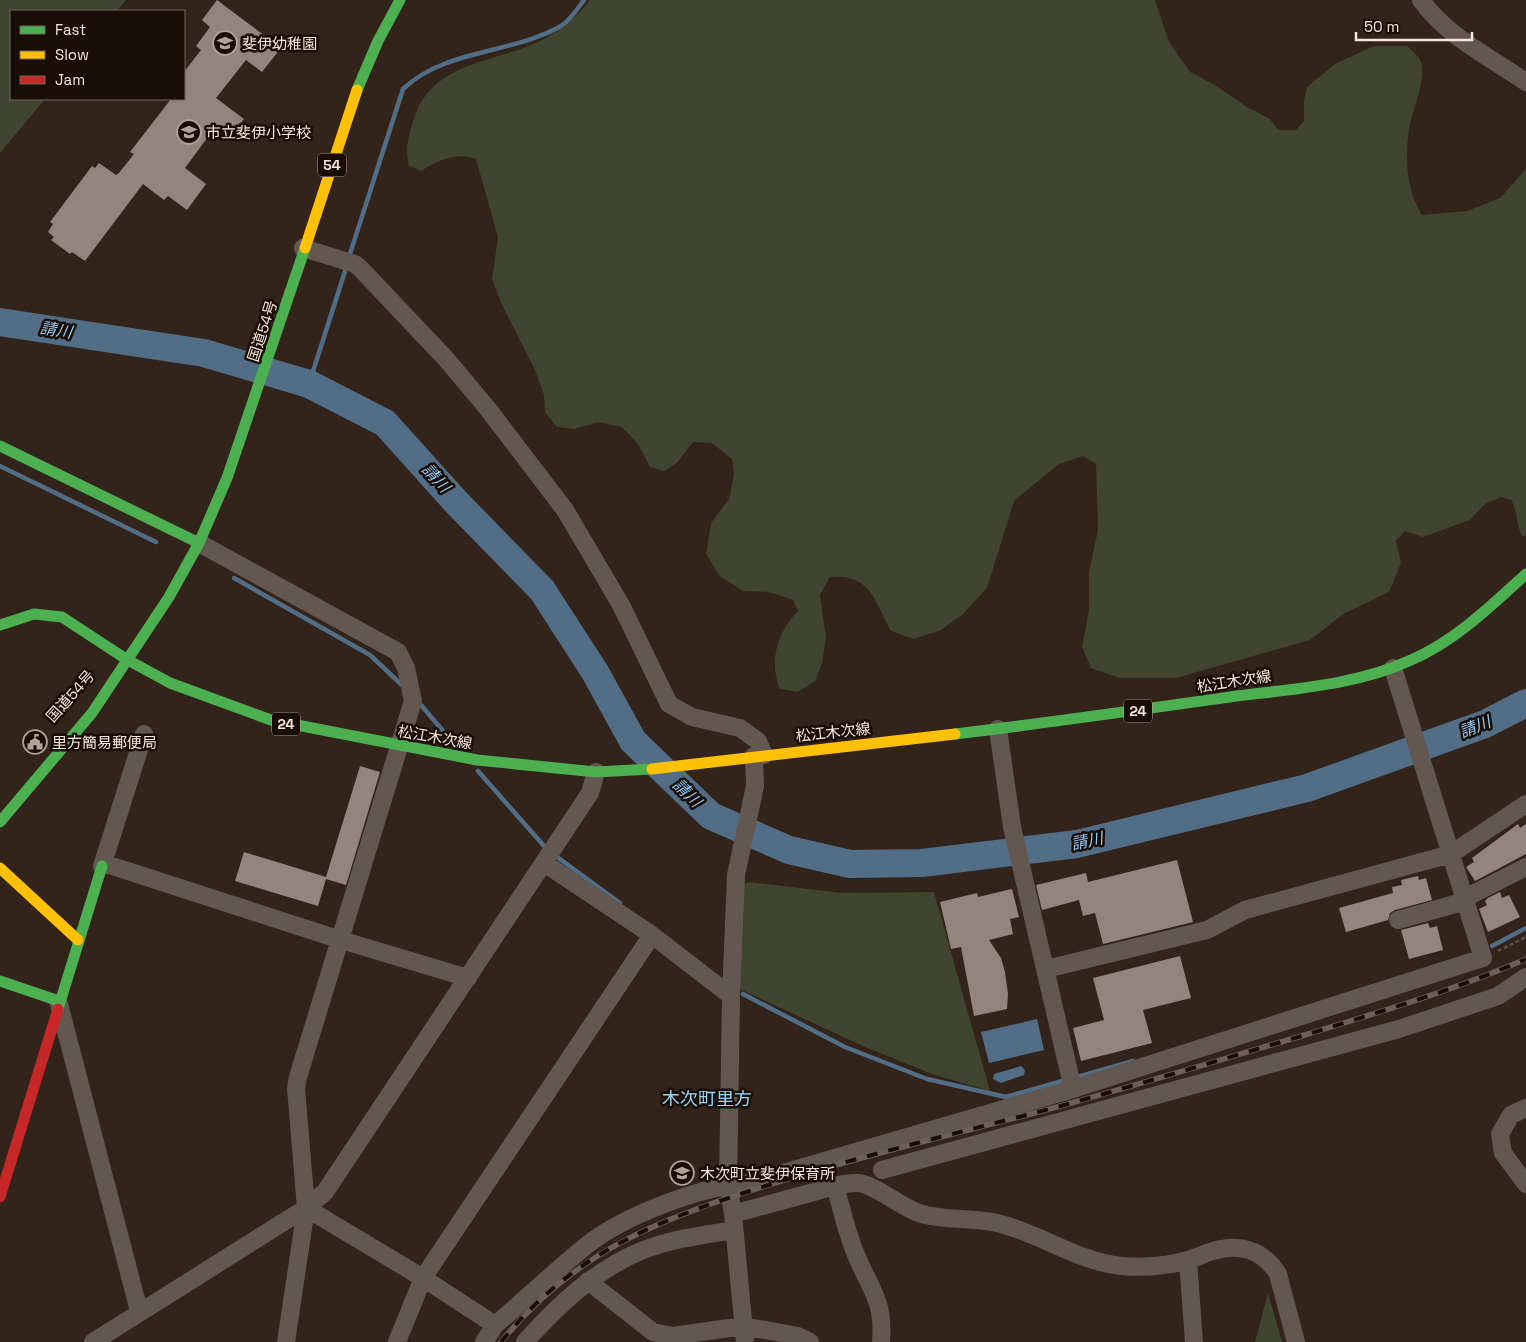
<svg xmlns="http://www.w3.org/2000/svg" width="1526" height="1342" font-family="'Space Grotesk','Noto Sans JP',sans-serif">
	<rect width="100%" height="100%" fill="#32231b"/>
	<path fill="#3f452e" d="M0,0H126L117,11H11V99H45L0,153Z
		M590,0H1155L1169,42L1190,72L1215,85L1247,107L1270,119L1278,130H1296L1304,121V100L1307,87L1335,64L1374,46H1407C1411,50 1418,55 1420,60C1428,75 1412,112 1409,129C1405,159 1406,189 1422,215L1467,211L1500,198L1526,169V536H1522C1516,524 1518,512 1511,500L1501,497L1485,504L1470,520L1423,537L1405,531L1396,541L1401,563L1389,592L1343,614L1310,640L1176,678H1120L1091,668L1082,647L1089,610V572L1098,530L1096,464L1083,456L1059,464L1014,501L987,588L963,614L941,630L914,639L891,631C875,602 871,573 830,577L820,595L826,637L822,664L815,681L798,692L780,689C768,661 778,631 798,611L793,600L769,592L743,591L720,576L706,554L711,523L729,499L734,474L732,459L712,443L693,442L677,463L664,471L650,467L638,444L622,427L598,422L575,429L557,427L545,412L544,395L535,370L502,305L492,279L498,237L476,159C456,152 439,160 421,171L409,166C405,148 408,139 413,121C429,66 484,63 529,46C554,36 574,21 590,0Z
		M749,882L842,893L934,892L990,1091L932,1074L865,1047L742,990L738,985L744,884Z
		M1268,1293L1282,1342H1255Z"/>
	<path fill="#516e86" d="M1037,1019L1044,1050L989,1063L981,1032Z
		M1021,1066L1025,1070L1024,1075L1001,1083L993,1079L994,1074Z"/>
	<g fill="none" stroke-linecap="round" stroke-linejoin="round">
		<path stroke="#516e86" stroke-width="4.5" d="M349,257L403,89C445,49 512,54 561,26C571,20 577,9 584,0
			M309,384L347,265
			M0,466L156,542
			M234,578L370,655L404,687
			M421,705L455,745
			M478,771L545,847
			M557,857L620,903
			M1492,946L1526,928
			M743,994L845,1047L927,1079L1006,1097L1066,1080
			M1074,1078L1133,1061"/>
		<path stroke="#516e86" stroke-width="28" d="M0,322L204,353L309,384L385,423L457,503L542,590L595,672L633,741L711,816L789,850L850,864L922,863L1077,844L1307,788L1485,724L1526,703"/>
	</g>
	<path fill="#93847f" d="M217,0L281,48L262,72L246,60L216,98L244,119L230,137L216,126L185,168L206,184L187,210L168,196L164,200L143,184L85,261L72,252L70,254L51,240L54,237L48,232L53,224L50,222L92,166L95,168L99,163L116,175L119,173L134,154L130,152L171,99H184V72L201,50L196,46L210,27L202,20Z
		M360,766L380,772L346,885L326,879L318,906L235,881L244,852L326,877Z
		M1518,824L1520,828L1526,824V854L1475,881L1466,867L1474,862L1472,858Z
		M1177,860L1193,922L1103,944L1095,913L1083,916L1079,900L1042,910L1036,885L1086,873L1088,882Z
		M1418,876L1419,880L1426,878L1432,900L1395,910L1390,913L1388,920L1346,932L1339,908L1393,893L1392,887L1402,885L1401,880Z
		M1012,889L1019,917L1010,919L1013,934L989,940L1001,958L1005,972L1008,994L1007,1009L974,1016L961,947L951,949L940,902L977,893L978,897Z
		M1500,892L1502,898L1509,895L1520,917L1488,932L1479,909L1487,905L1485,901L1488,898Z
		M1428,923L1430,928L1437,926L1443,950L1409,959L1401,930Z
		M1180,956L1191,998L1143,1010L1152,1043L1081,1061L1073,1028L1104,1020L1093,978Z"/>
	<g fill="none" stroke-linecap="round" stroke-linejoin="round">
		<path stroke="#5d534e" stroke-width="2.5" stroke-dasharray="4 2.5" stroke-linecap="butt" d="M1498,951L1526,937"/>
		<path stroke="#635851" stroke-width="18" d="M1421,0C1445,35 1491,58 1526,82
			M303,248L355,264L360,268L447,360L488,409L565,510L621,605L669,704L692,717L740,728L758,741L764,755
			M199,543L398,652L406,668L413,701L298,1077L296,1088L306,1208L286,1342
			M998,729L1012,827L1073,1089
			M103,863L144,734
			M544,863L652,935L731,996
			M102,866L103,863L341,940L468,978
			M1465,898L1526,867
			M1398,920L1466,901
			M1046,969L1207,930L1245,910L1451,854L1526,804
			M59,1004L139,1311
			M1526,1108L1511,1115L1500,1134L1503,1153L1526,1184
			M882,1170L1399,1029L1498,996L1526,977
			M835,1186C842,1209 847,1235 857,1257C872,1292 884,1301 881,1342
			M306,1208L423,1278L495,1325
			M733,1214C759,1207 784,1200 810,1193C825,1189 842,1182 858,1183C875,1184 901,1208 922,1214C946,1221 972,1217 997,1223C1040,1233 1076,1261 1121,1266C1143,1268 1167,1266 1188,1260C1197,1258 1205,1253 1213,1251C1240,1243 1263,1250 1278,1274L1296,1342
			M1188,1260L1194,1342
			M588,1281L653,1332L673,1336L743,1326L798,1336L810,1342
			M93,1342L306,1208L325,1192L590,793L596,772
			M397,1342L423,1278L652,935
			M484,1342L495,1325C526,1299 556,1270 587,1245C625,1215 702,1186 749,1183L1073,1089L1483,958L1393,668
			M525,1342C558,1305 595,1270 641,1251C671,1239 703,1235 734,1230
			M745,1342L733,1214L728,1184L731,996L736,875L755,786L754,756"/>
		<path stroke="#4caf50" stroke-width="11" d="M357,90L378,41L400,0
			M0,446L199,543
			M0,625L34,614L62,617L126,659
			M126,659L170,683L271,720L477,760L596,772L652,769
			M955,734C1047,723 1138,710 1230,697C1290,689 1355,686 1411,660C1455,641 1491,606 1526,574
			M0,822L92,713L169,597L199,543L227,478L305,248
			M0,981L59,1001
			M58,1009L102,866"/>
		<path stroke="#ffc107" stroke-width="11" d="M305,248L357,90
			M652,769L955,734
			M0,868L78,940"/>
		<path stroke="#c62828" stroke-width="11" d="M0,1197L58,1009"/>
		<g stroke="#6c605b" stroke-width="5.5">
			<path id="rail" d="M501,1342C577,1248 664,1218 775,1183C861,1156 950,1135 1038,1112C1128,1088 1216,1061 1305,1035C1379,1012 1455,990 1526,959"/>
		</g>
		<use href="#rail" stroke="#190e07" stroke-width="4" stroke-dasharray="11" stroke-linecap="butt"/>
	</g>
	<defs>
		<g id="school-ring" transform="scale(1.25)"><circle r="9.5" fill="#190e07" stroke="#b3a298" stroke-width="1.5"/><path d="M0-5L7-2L0 1L-7-2ZM-4 1L0 2.5L4 1V4Q0 6-4 4Z" fill="#b3a298"/></g>
		<g id="civic-ring" transform="scale(1.25)"><circle r="9.5" fill="#190e07" stroke="#b3a298" stroke-width="1.5"/><path d="M-.6-6.5H3V-4.5H.6V-3L4-1V1h2V6H-6V1h2V-1L-.6-3ZM-1.2 2.5V6h2.4V2.5Z" fill="#b3a298"/></g>
	</defs>
	<g fill-rule="evenodd">
		<use href="#school-ring" x="225" y="43"/>
		<use href="#school-ring" x="189" y="132"/>
		<use href="#civic-ring" x="35" y="742"/>
		<use href="#school-ring" x="682" y="1173"/>
	</g>
	<g text-anchor="middle" dominant-baseline="central" stroke-width="5" stroke-linejoin="round" paint-order="stroke">
		<g fill="#190e07" stroke="#b5a59c" stroke-width="1">
			<rect x="318" y="153.5" width="28" height="23" rx="4"/>
			<rect x="1124" y="699.5" width="28" height="23" rx="4"/>
			<rect x="272" y="712.5" width="28" height="23" rx="4"/>
		</g>
		<g font-size="14" font-weight="bold" fill="#f8e6dc">
			<text x="332" y="165">54</text>
			<text x="1138" y="711">24</text>
			<text x="286" y="724">24</text>
		</g>
		<g font-size="15" fill="#f8e6dc" stroke="#190e07" text-anchor="start">
			<text x="242" y="43">斐伊幼稚園</text>
			<text x="206" y="132">市立斐伊小学校</text>
			<text x="52" y="742">里方簡易郵便局</text>
			<text x="700" y="1173">木次町立斐伊保育所</text>
		</g>
		<g font-size="15" fill="#f8e6dc" stroke="#190e07">
			<text transform="translate(262 331) rotate(-72)">国道54号</text>
			<text transform="translate(1234 681) rotate(-9)">松江木次線</text>
			<text transform="translate(70 696) rotate(-48)">国道54号</text>
			<text transform="translate(833 732) rotate(-6)">松江木次線</text>
			<text transform="translate(435 737) rotate(10)">松江木次線</text>
		</g>
		<g font-size="16" font-style="italic" fill="#94ccfa" stroke="#190e07">
			<text transform="translate(56 330) rotate(9)">請川</text>
			<text transform="translate(436 478) rotate(47)">請川</text>
			<text transform="translate(1475 727) rotate(-22)">請川</text>
			<text transform="translate(687 793) rotate(44)">請川</text>
			<text transform="translate(1087 841) rotate(-12)">請川</text>
		</g>
		<g font-size="18" fill="#95d6f7" stroke="#190e07">
			<text x="707" y="1098">木次町里方</text>
		</g>
	</g>
	<rect x="10" y="10" width="175" height="90" fill="#190e07" stroke="#72645c"/>
	<rect x="20" y="26" width="25" height="8" fill="#4caf50" stroke="#72645c"/>
	<text x="55" y="35" font-size="15" fill="#f8e6dc">Fast</text>
	<rect x="20" y="51" width="25" height="8" fill="#ffc107" stroke="#72645c"/>
	<text x="55" y="60" font-size="15" fill="#f8e6dc">Slow</text>
	<rect x="20" y="76" width="25" height="8" fill="#c62828" stroke="#72645c"/>
	<text x="55" y="85" font-size="15" fill="#f8e6dc">Jam</text>
	<path d="M1356 32v8h116v-8" fill="none" stroke="#f8e6dc" stroke-width="2.5"/>
	<text x="1364" y="32" font-size="15" fill="#f8e6dc" stroke="#190e07" stroke-width="4" paint-order="stroke">50 m</text>
</svg>
